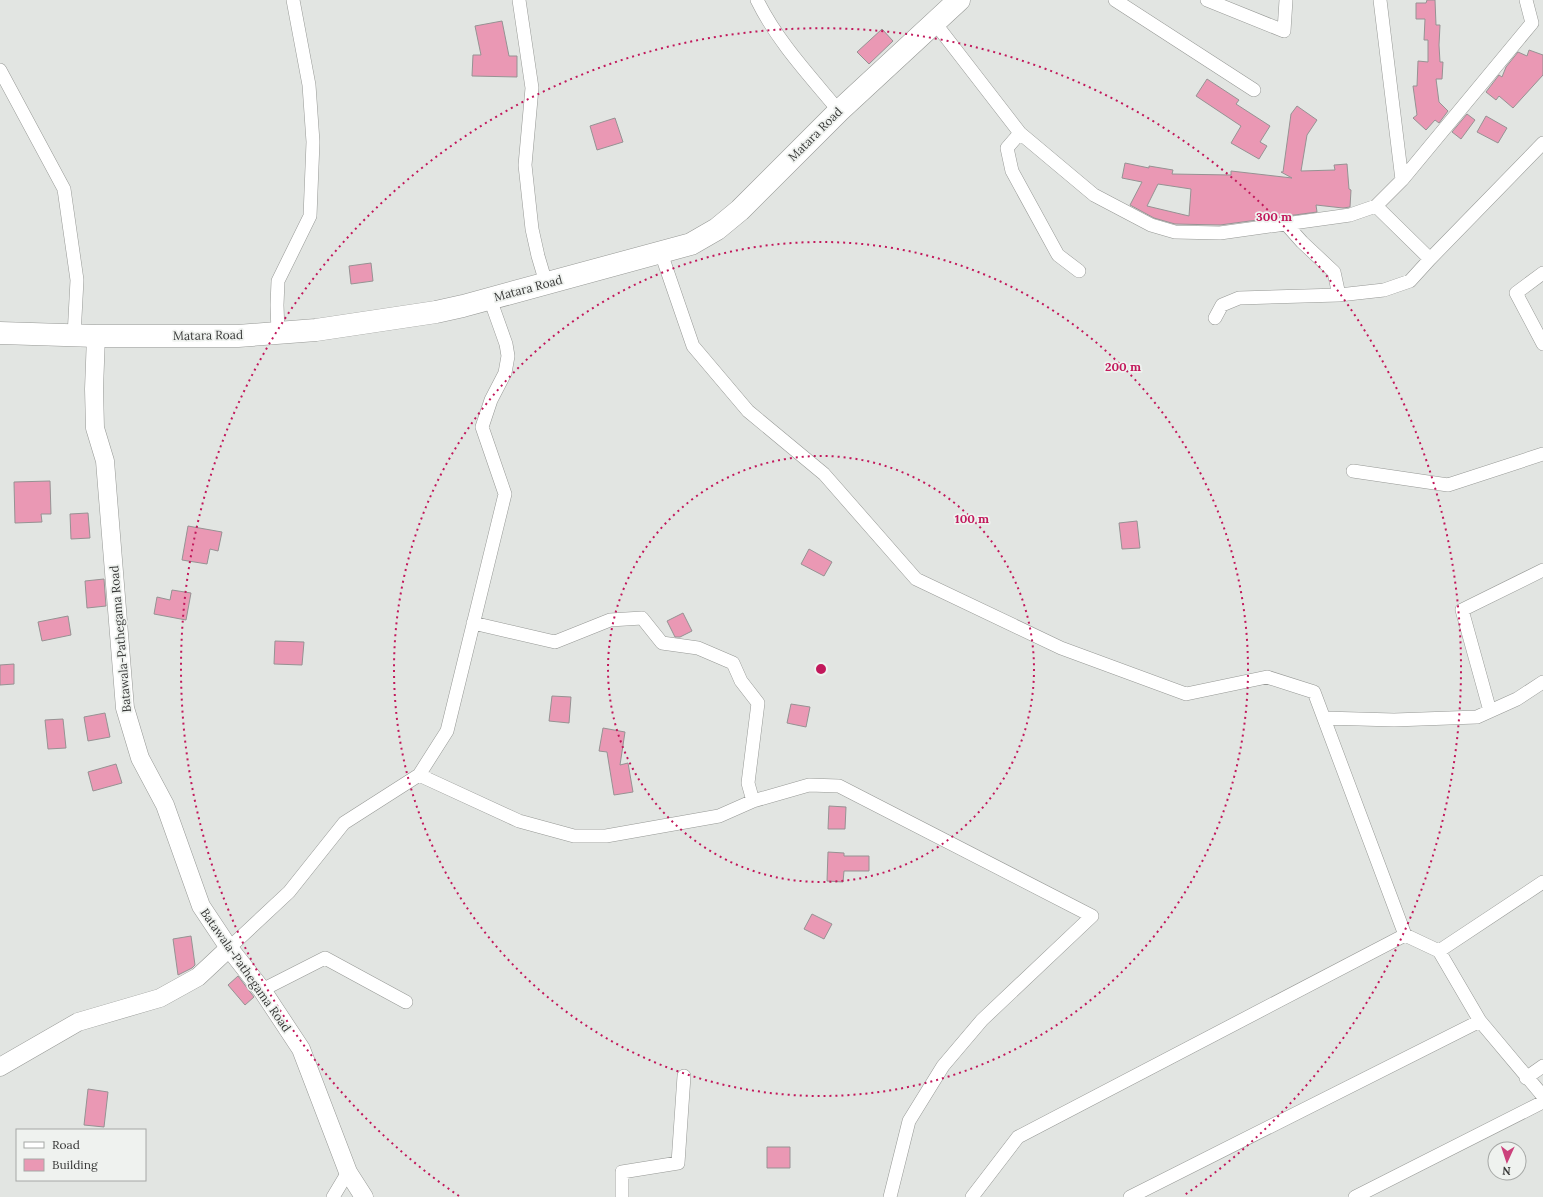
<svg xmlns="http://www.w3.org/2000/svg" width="1543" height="1197" font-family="Lora,serif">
	<rect width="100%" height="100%" fill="#e2e5e2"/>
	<path fill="#ea98b4" stroke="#969293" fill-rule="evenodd" d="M1427,0H1435L1436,25H1440L1439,45L1440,62H1443L1442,79H1436L1439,102L1448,111L1439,123L1435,120L1426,130L1413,118L1417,115L1413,86H1417L1418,61L1428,62V40H1424L1425,19H1416V3H1426Z
		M502,21L509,56H517V77L472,76L473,55H481L475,26Z
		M882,29L893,41L869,64L857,52Z
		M1529,50L1543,55V75L1513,108L1499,96L1496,100L1486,92L1499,75L1502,77L1506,67L1518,52L1527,56Z
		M1207,79L1239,100L1236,104L1270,126L1260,142L1267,146L1259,159L1231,143L1241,126L1196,96Z
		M1297,106L1317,120L1307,135L1301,171L1335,170L1334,165L1347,164L1349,189L1351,190L1350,207L1343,208L1316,205L1317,212L1220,225L1175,224L1154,218L1130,205L1142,182L1122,178L1125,163L1149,168V166L1173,170L1172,174L1231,175V171L1292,178L1281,172H1283L1291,114ZM1158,184L1191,189L1189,216L1147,206Z
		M1467,114L1475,120L1461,139L1452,132Z
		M1486,116L1507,128L1498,143L1477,132Z
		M615,118L623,142L597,150L590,126Z
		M371,263L373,281L351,284L349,266Z
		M50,481L51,514H41L42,522L15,523L14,482Z
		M88,513L90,538L71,539L70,514Z
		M1137,521L1140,548L1122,549L1119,523Z
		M188,526L222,532L218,551L210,549L207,564L182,560Z
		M809,549L832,562L824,576L801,564Z
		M104,579L106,606L87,608L85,581Z
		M172,590L191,593L186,620L154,614L157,597L170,600Z
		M683,613L692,631L680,637H675L667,621Z
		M68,616L71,635L42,641L38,622Z
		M275,641L304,642L302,665L274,664Z
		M14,664V684L0,685V665Z
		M552,696L571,697L569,723L549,721Z
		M791,704L810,707L806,727L787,723Z
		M105,713L110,737L88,741L84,717Z
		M63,719L66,748L48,749L45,720Z
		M603,728L625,732L620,765L628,763L633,792L614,795L607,752L599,751Z
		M116,764L122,783L93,791L88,772Z
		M829,806L846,807L845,829H828Z
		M828,852L844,853V856H869V871H844L843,882L827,881Z
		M812,914L832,924L824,939L804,929Z
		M191,936L195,965L192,968L178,975L173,939Z
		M238,976L254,997L245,1005L228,985Z
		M88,1089L108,1092L104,1127L84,1125Z
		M767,1147H790V1168H767Z"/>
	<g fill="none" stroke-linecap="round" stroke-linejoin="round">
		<g stroke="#969895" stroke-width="14">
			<path id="street" d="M519,0L532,88L525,165L532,229L538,256L546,283
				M757,0C777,41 810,76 839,111
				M1115,0L1254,90
				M1207,0L1284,31L1286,0
				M1380,0L1402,180
				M935,23L1020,133L1094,195L1151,225L1175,232L1220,233L1350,215L1376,206L1402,180L1532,23L1526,0
				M0,70L64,189L77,280L74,336
				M1020,133L1007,148L1012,171L1058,255L1079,271
				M1286,224L1302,242L1334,272L1339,295
				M661,253L693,346L748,411L824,474L916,579L1061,648L1186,694L1267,677L1314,692L1405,935L1439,951L1480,1021L1543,1096
				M1430,259L1543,143
				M1543,273L1516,293L1543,344
				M1215,318L1222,305L1239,298L1339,295L1384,290L1410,281L1430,259L1376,206
				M278,333L277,305L278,281L310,216L313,142L309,85L293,0
				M1353,471L1448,485L1543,454
				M473,623L555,642L610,620L642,618L662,643L698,648L733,663L741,681L758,703L748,783L753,801
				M1490,711L1462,610L1543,570
				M1324,718L1394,720L1477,717L1517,699L1543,682
				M419,775L519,821L574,836H606L719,816L753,801L809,785L839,786L1092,916L982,1020L943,1066L909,1121L890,1197
				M229,948L289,892L344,823L419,775L447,731L505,494L482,427L491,400L505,373L508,356L506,344L490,299
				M1439,951L1543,882
				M262,990L325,958L406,1002
				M1526,1078L1543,1066
				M333,1197L348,1172
				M622,1197V1172L678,1163L684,1076
				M972,1197L1018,1137L1405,935
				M1130,1197L1480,1021
				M1355,1197L1543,1102"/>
		</g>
		<g stroke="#969895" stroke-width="19">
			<path id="secondary" d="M96,336L94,389L95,428L105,461L125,708L140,758L165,805L201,906L229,948L262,990L301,1049L348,1172L364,1197
				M0,1067L78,1022L160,998L198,977L229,948"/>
		</g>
		<g stroke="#969895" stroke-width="23">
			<path id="highway" d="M0,333L96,336H238L316,330L436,312L463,306L691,244L717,229L740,210L839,111L959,0"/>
		</g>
		<use href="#street" stroke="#fff" stroke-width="13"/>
		<use href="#secondary" stroke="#fff" stroke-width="18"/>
		<use href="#highway" stroke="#fff" stroke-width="22"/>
	</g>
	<g fill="none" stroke="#c2185b" stroke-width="2" stroke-dasharray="2 4">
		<circle cx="821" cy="669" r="213"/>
		<circle cx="821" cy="669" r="427"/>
		<path d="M459 1196A640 640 0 1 1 1183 1196"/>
	</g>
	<g text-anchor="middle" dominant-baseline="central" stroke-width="3.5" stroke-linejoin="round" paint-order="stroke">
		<g font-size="12" fill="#383938" stroke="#eff2ef">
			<text transform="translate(815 134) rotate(-45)">Matara Road</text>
			<text transform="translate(528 288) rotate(-15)">Matara Road</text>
			<text transform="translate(208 335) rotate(-1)">Matara Road</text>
			<text transform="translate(120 639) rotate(-95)">Batawala-Pathegama Road</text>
			<text transform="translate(246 970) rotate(55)">Batawala-Pathegama Road</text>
		</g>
	</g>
	<circle cx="821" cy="669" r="6" fill="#c2185b" stroke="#eff2ef" stroke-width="2"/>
	<g font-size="12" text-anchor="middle" font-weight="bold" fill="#c2185b" stroke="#eff2ef" stroke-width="3.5" stroke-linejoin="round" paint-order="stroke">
		<text x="1274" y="221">300 m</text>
		<text x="1123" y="371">200 m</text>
		<text x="972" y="523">100 m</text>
	</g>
	<rect x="16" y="1129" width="130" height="52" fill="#eff2ef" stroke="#a6a8a6"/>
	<rect x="24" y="1142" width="20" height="6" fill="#ffffff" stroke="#a6a8a6"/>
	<text x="52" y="1149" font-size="12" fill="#383938">Road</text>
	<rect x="24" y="1159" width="20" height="12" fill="#ea98b4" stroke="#a6a8a6"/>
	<text x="52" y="1169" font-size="12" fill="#383938">Building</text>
	<g transform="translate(1507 1161) rotate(183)"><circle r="19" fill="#eff2ef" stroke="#a6a8a6"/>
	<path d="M0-3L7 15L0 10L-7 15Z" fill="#cb427c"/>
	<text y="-6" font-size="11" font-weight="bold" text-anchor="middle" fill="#383938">N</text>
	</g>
</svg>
